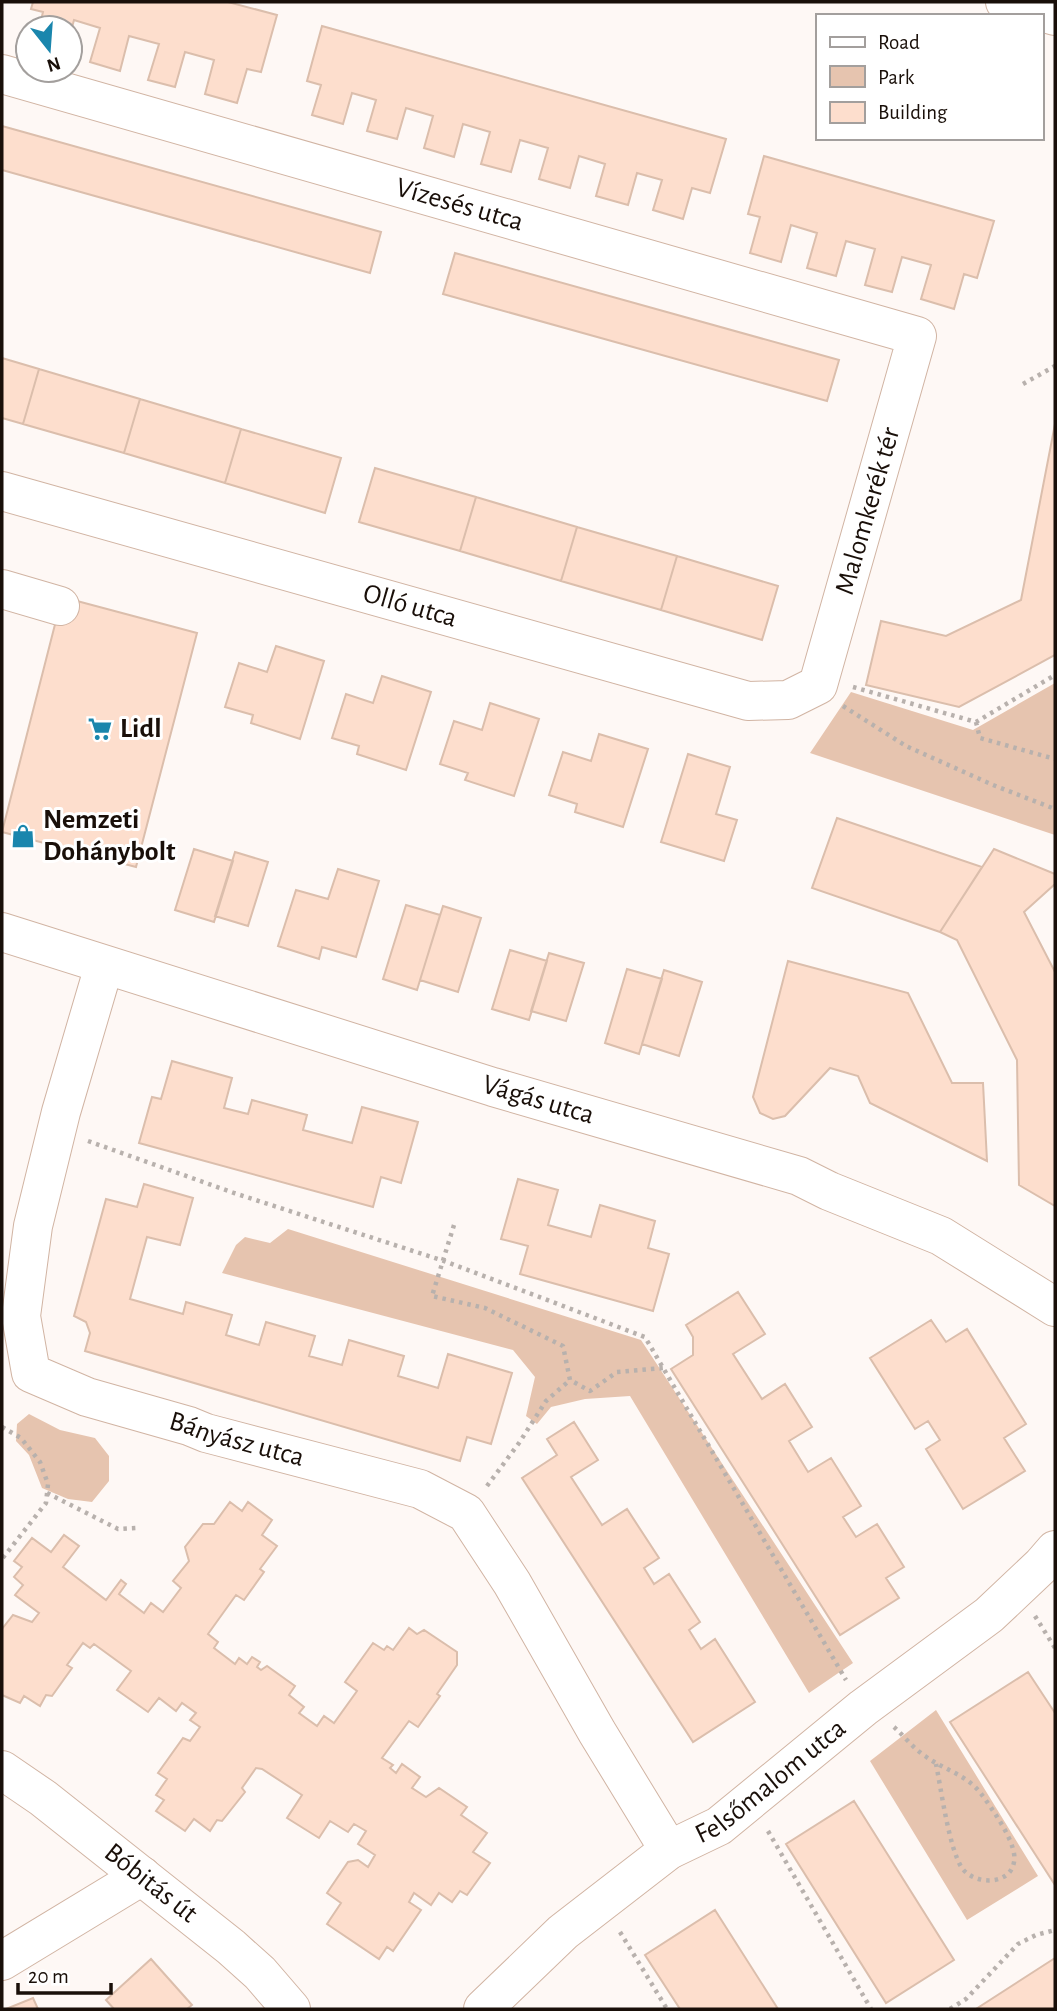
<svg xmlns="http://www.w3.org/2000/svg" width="1057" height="2011" font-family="'Alegreya Sans',sans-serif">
	<rect width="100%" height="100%" fill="#fef8f5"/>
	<path fill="#e6c4af" d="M1055,683V835L810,753L851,692L973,730Z
		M288,1229L641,1340L853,1663L809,1693L630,1396L585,1399L551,1407L537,1424L526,1416L535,1377L513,1350L222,1273L236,1245L245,1237L270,1243Z
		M29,1414L60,1430L95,1438L109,1456V1481L92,1502L68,1499L42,1488L29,1455L16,1441L17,1424Z
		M936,1710L1038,1876L967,1920L870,1761Z"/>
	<path fill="#fddecd" stroke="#dbbeac" stroke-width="2" d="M33,2H228L277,15L261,72L247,69L237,103L205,94L214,60L185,52L175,87L148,80L159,44L129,36L120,71L90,62L100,28L74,20L70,35V28H39L43,12L31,9Z
		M322,26L726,139L710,193L692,188L683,219L653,210L662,180L637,173L628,205L596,196L605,164L579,156L570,188L539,179L548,148L520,140L511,172L481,164L490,132L463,124L454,157L424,148L433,116L406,108L397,139L367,131L376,100L352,93L343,124L312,115L321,85L307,81Z
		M2,126L381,232L370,273L2,170Z
		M764,156L994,221L977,278L964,274L954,309L921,299L931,265L902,257L892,292L865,285L875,249L846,241L836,276L807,268L817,233L791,225L781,262L750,253L760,217L748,214Z
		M455,253L839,360L827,401L443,294Z
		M2,358L39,369L23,424L2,418Z
		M39,369L140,399L124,453L23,424Z
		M140,399L241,429L225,483L124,453Z
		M1055,424V655L959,707L866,685L881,621L946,636L1021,600Z
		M241,429L341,458L325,513L225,483Z
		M375,468L476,497L460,551L359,522Z
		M476,497L577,527L561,581L460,551Z
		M577,527L677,556L661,610L561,581Z
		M677,556L778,586L762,640L661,610Z
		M62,597L197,633L136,867L2,832Z
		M276,646L324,661L300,739L251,723L253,715L225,707L239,663L267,672Z
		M382,676L431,692L406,770L357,754L359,746L332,738L346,694L373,703Z
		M490,703L539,719L514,796L465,780L468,773L440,764L454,721L482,730Z
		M599,734L648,749L623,827L575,812L577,804L549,795L563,752L591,761Z
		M688,754L730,767L716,814L737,820L724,861L661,842Z
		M837,818L982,867L940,932L812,888Z
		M194,849L233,861L214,922L175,910Z
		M994,849L1055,874V884L1024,912L1055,972V1206L1019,1185L1017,1060L957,940L940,932Z
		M235,852L268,862L248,926L215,916Z
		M338,869L379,881L356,957L322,947L319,959L278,946L296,890L328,899Z
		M406,905L440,915L417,990L383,979Z
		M443,906L481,918L458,992L420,980Z
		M510,950L547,961L529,1020L492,1009Z
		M549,953L584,963L566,1021L531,1011Z
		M788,961L908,993L952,1083H983L987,1161L870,1103L858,1076L830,1068L785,1116L773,1119L760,1113L753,1097Z
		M627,969L662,979L639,1054L605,1043Z
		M664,970L702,982L679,1056L642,1044Z
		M172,1061L232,1078L224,1108L248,1114L252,1100L307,1115L303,1130L352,1143L362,1107L418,1122L401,1183L381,1177L373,1207L139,1143L152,1097L161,1099Z
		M518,1179L558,1190L548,1225L591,1237L600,1205L655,1221L648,1248L669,1254L653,1311L520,1274L528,1246L501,1239Z
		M144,1184L193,1198L180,1245L147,1237L130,1299L183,1314L186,1302L232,1315L226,1335L259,1345L266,1322L315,1336L309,1356L342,1365L349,1340L404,1356L398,1376L438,1388L448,1354L512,1373L491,1444L467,1437L460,1461L85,1351L90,1333L86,1322L74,1316L106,1199L137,1207Z
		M738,1292L765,1334L733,1354L762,1399L785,1384L812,1427L789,1441L808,1472L831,1458L861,1506L843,1517L856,1537L877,1524L904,1567L886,1578L899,1598L840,1635L671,1369L693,1355V1337L686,1325Z
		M931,1320L946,1342L967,1329L1026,1424L1004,1438L1025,1471L963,1509L926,1449L940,1440L928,1421L915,1429L870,1358Z
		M574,1422L598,1460L571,1477L602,1525L627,1509L659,1558L644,1568L654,1584L669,1574L700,1622L689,1630L701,1649L715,1639L755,1702L693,1742L522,1478L557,1455L547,1439Z
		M230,1502L242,1511L248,1502L272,1520L262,1535L277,1546L260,1569L264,1572L244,1600L236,1595L208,1634L218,1642L214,1648L235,1664L239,1658L247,1664L252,1657L260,1662L257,1667L261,1670L267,1666L295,1686L289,1695L304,1707L299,1713L317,1726L324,1716L334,1723L357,1691L345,1682L373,1643L384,1650L387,1646L393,1650L409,1628L417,1634L424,1630L457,1652V1665L437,1694L440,1696L418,1727L409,1721L382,1758L393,1765L390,1768L396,1773L402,1764L420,1777L412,1788L426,1797L439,1788L467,1807L461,1815L487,1833L473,1852L490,1863L467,1895L460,1891L452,1902L439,1893L431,1905L414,1893L409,1902L421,1910L393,1951L387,1947L379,1959L327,1924L341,1903L327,1893L348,1862L358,1860L368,1867L375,1855L358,1844L366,1831L354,1824L348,1832L330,1821L319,1838L287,1818L302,1795L262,1769L256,1768L242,1788L245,1792L222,1821L217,1820L210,1831L194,1819L185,1831L156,1811L164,1800L156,1795L167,1779L158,1773L183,1738L190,1741L200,1727L190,1720L196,1713L182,1703L176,1711L159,1698L148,1712L117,1690L131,1671L94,1644L90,1648L83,1643L67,1665L72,1668L52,1696L46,1695L40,1706L24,1696L20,1703L2,1695V1629L13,1615L32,1622L39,1613L15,1595L23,1585L14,1577L22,1567L14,1561L32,1538L51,1552L64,1535L79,1546L63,1567L106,1600L121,1580L126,1584L119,1594L144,1613L151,1603L163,1612L181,1588L173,1581L189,1561L185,1547L203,1524H214Z
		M1028,1672L1055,1713V1885L950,1722Z
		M854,1801L954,1960L886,2003L786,1844Z
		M715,1910L778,2009H680L645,1955Z
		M1055,1958V2009H976Z
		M151,1959L192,2005L187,2009H114L106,2000Z
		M33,1998L38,2009H6Z"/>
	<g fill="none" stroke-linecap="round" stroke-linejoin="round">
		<g stroke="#d1b4a3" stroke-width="40">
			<g id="minor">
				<path id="s1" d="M2,74L917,336L818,685L788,700L748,701L2,491"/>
				<path d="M2,589L60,606"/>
				<path id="s2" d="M2,932L493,1087L799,1176L829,1191L941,1236L1055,1307"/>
				<path id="s3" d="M104,966L61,1112L33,1226L21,1316L31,1373L87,1397L189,1426L206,1433L420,1489L466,1513L512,1583L597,1732L669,1850"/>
				<path id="s4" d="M2,1770L43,1798L231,1947L260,1973L291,2009"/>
				<path d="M2,1961L142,1876"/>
				<path id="s5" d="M483,2009L563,1932L669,1850L719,1826L863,1708L989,1615L1042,1565L1055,1550"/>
			</g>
		</g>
		<g stroke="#d1b4a3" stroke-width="40">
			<path id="major" d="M1005,2L1055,16"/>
		</g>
		<path stroke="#b8b1ad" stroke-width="4.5" stroke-dasharray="3.5 5" stroke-linecap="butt" d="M1023,384L1055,366
			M853,687L976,722L1055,675
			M843,706L906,746L993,785L1055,809
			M976,722L980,738L1055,759
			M88,1141L234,1193L444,1261L645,1337L846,1680
			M454,1225L432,1296L485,1308L563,1346L570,1380L590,1391L617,1372L664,1368
			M2,1427L21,1438L40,1462L48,1484L46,1503L2,1559
			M487,1486L519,1443L546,1401L570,1380
			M47,1493L118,1529L137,1528
			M1035,1616L1055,1648
			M894,1727C904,1736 913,1748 925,1756C944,1770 968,1775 982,1795C993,1810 1018,1845 1014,1862C1010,1886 974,1885 962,1868C949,1849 941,1788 936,1764
			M768,1831L871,2009
			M620,1932L667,2009
			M950,2009L966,1999L1018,1944L1036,1935L1055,1930"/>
		<use href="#minor" stroke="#fff" stroke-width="38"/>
		<use href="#major" stroke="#fff" stroke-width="38"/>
	</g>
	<defs>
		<g id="supermarket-bare" transform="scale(1.89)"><path d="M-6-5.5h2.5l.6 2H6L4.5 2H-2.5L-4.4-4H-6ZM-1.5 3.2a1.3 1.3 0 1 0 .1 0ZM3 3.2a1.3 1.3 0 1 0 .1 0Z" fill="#1a86ad" stroke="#fff" stroke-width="2.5" paint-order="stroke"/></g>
		<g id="shop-bare" transform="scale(1.89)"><path d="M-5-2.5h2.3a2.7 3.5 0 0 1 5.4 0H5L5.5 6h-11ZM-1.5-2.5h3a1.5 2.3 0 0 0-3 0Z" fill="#1a86ad" stroke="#fff" stroke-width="2.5" paint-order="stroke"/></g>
	</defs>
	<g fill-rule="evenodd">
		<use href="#supermarket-bare" x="100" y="729"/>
		<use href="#shop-bare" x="23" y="836"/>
	</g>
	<g text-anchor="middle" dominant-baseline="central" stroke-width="6" stroke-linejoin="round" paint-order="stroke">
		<g font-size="28" fill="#190f09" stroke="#fff">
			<text stroke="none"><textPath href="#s1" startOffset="476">Vízesés utca</textPath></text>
			<text transform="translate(868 511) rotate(-74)">Malomkerék tér</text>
			<text transform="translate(410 606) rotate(16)">Olló utca</text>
			<text stroke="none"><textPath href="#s2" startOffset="562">Vágás utca</textPath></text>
			<text stroke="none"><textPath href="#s3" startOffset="635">Bányász utca</textPath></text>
			<text stroke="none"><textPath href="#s5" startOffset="368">Felsőmalom utca</textPath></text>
			<text stroke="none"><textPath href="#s4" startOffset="187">Bóbitás út</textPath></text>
		</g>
		<g font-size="28" font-weight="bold" fill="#190f09" stroke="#fff" text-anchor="start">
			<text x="120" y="729">Lidl</text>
			<text x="43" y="820">Nemzeti<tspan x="43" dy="32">Dohánybolt</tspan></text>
		</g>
	</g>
	<rect width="1057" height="2011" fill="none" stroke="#190f09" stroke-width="7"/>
	<rect x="816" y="14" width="228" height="126" fill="#ffffff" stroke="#a39f9d" stroke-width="2"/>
	<rect x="830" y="37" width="35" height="10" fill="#ffffff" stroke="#a39f9d" stroke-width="2"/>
	<text x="878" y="49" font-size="21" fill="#190f09">Road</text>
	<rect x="830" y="66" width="35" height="21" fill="#e6c4af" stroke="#a39f9d" stroke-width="2"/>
	<text x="878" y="84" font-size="21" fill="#190f09">Park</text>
	<rect x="830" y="102" width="35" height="21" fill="#fddecd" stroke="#a39f9d" stroke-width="2"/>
	<text x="878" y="119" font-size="21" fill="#190f09">Building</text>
	<g transform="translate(49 49) rotate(163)"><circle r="33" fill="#ffffff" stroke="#a39f9d" stroke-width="2"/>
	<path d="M0-5L12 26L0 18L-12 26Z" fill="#1a86ad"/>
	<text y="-10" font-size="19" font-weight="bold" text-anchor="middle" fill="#190f09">N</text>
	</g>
	<path d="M18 1983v10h93v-10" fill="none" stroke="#190f09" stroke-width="3.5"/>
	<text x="28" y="1983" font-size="21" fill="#190f09" stroke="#ffffff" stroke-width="5" paint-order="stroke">20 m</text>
</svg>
